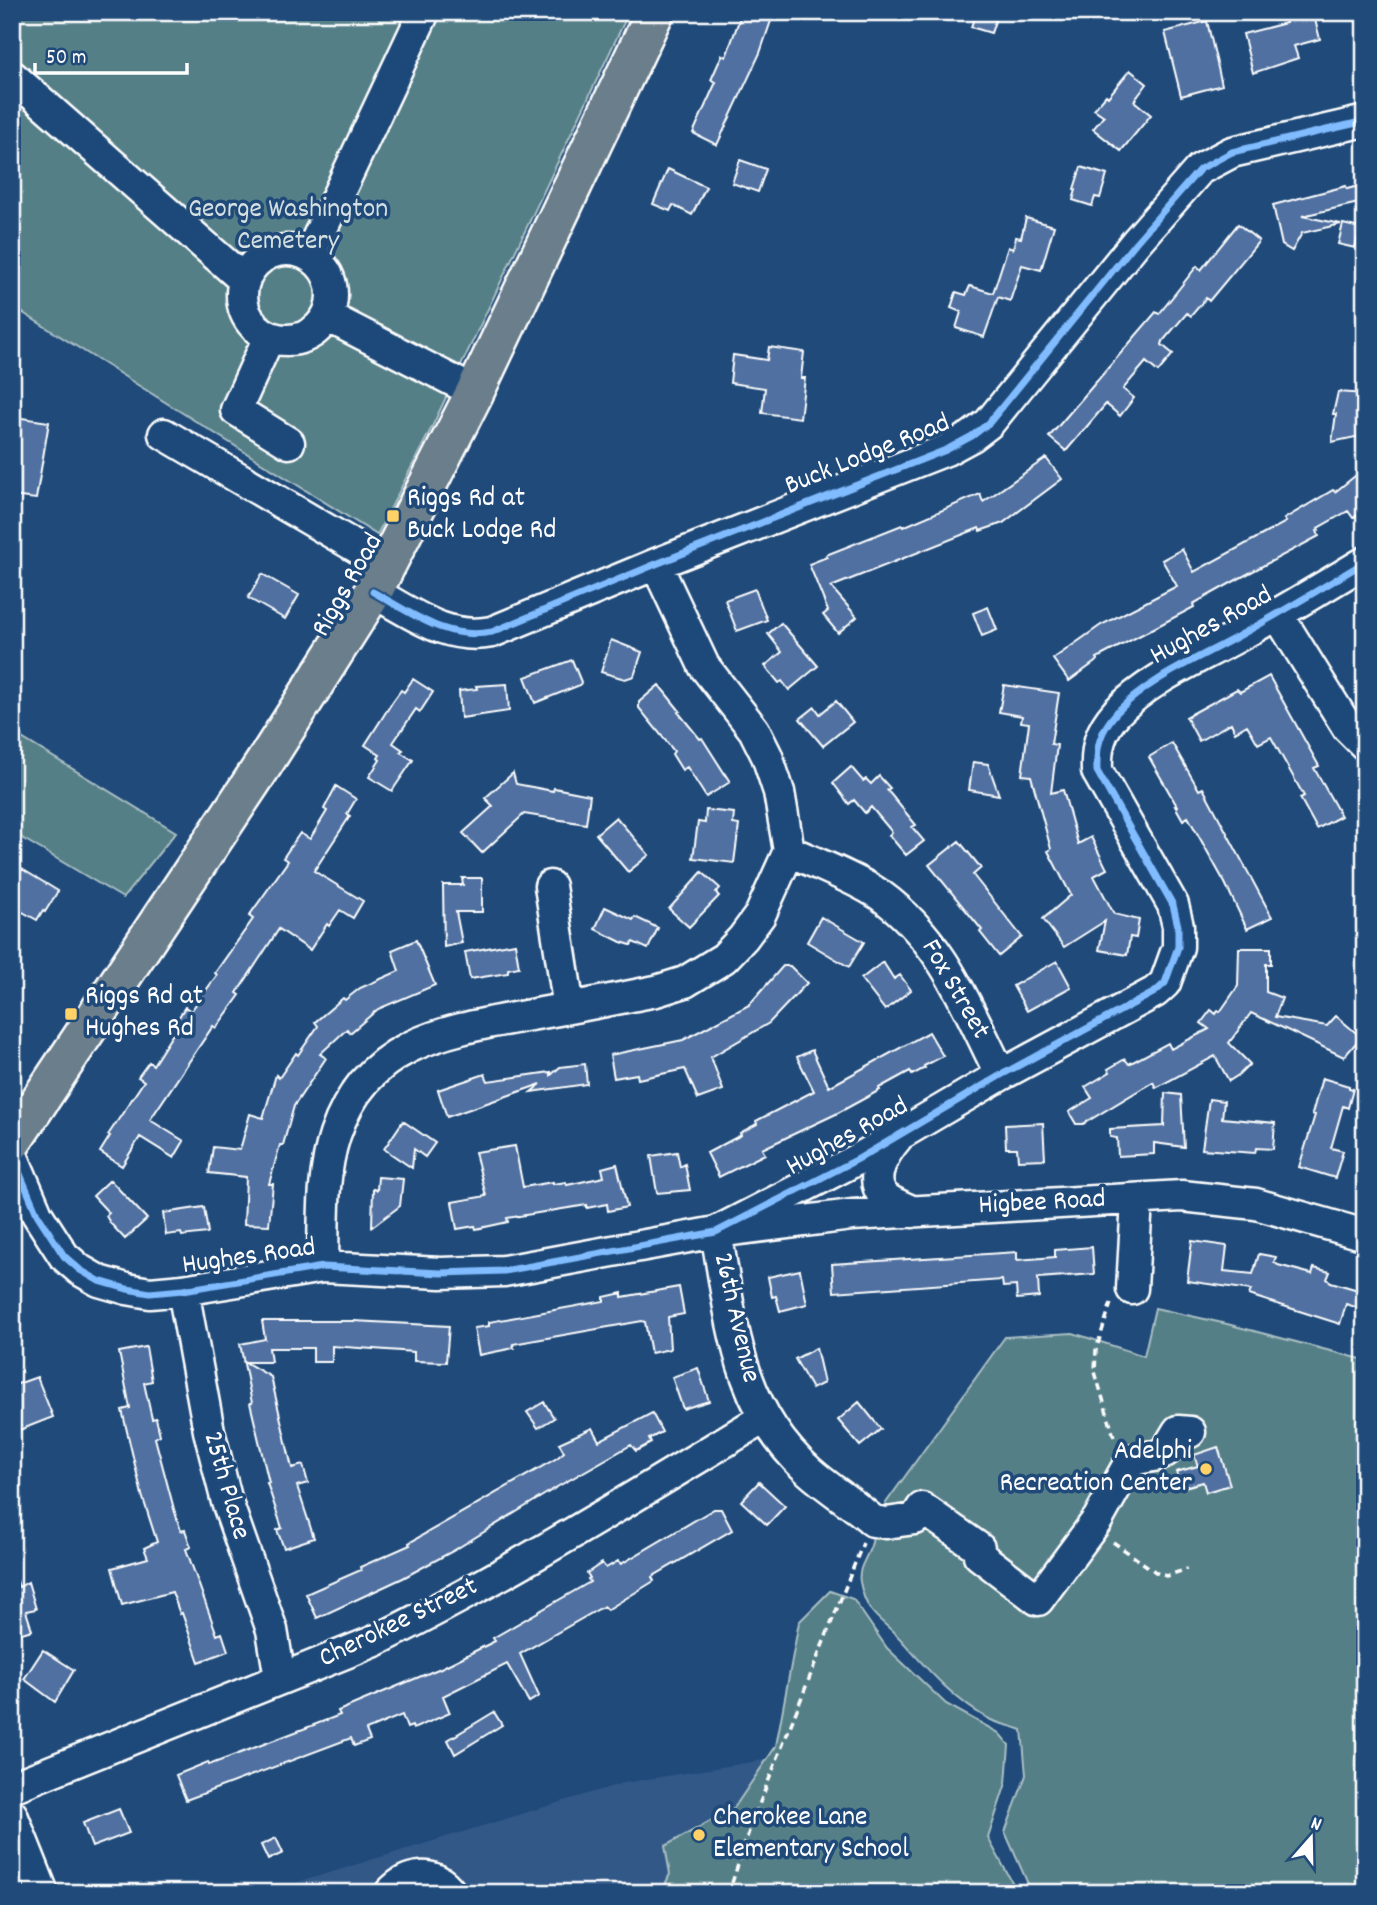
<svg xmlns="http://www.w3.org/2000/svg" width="1377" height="1905" font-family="Dekko,sans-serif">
	<rect width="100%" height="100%" fill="#1f4a7a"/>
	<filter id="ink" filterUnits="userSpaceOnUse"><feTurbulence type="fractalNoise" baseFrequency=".0143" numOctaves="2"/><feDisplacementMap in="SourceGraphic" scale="14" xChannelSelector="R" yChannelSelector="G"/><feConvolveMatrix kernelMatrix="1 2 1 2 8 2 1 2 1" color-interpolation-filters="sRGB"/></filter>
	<g filter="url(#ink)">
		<path fill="#315887" d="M764,1760L876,1774L1009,1893H263L623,1783Z"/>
		<path fill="#547f87" stroke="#aabfc3" stroke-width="2" d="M12,12H629L431,429L377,535L12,306Z
			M12,732L176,832L123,898L12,832Z
			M1155,1308L1227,1324L1365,1360V1893H1032L1005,1832L1026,1775L1022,1730C1012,1726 1000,1724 991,1720C956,1702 928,1670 903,1642C882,1618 867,1618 860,1582C857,1567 869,1556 872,1542C874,1536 873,1528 873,1521L1005,1337L1073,1333L1144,1356Z
			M830,1591L853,1599L887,1648L946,1704L999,1733L1009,1745L1006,1783L988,1838L1018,1893H661L670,1874L665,1846L734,1808L776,1746L799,1622Z"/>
		<path fill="#4f70a0" stroke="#fff" stroke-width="2" d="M742,12H774L760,53L717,145L693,133L716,82L711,80L722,55L726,57Z
			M976,12H998L991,33L971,27Z
			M1313,12L1320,39L1294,46L1298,58L1253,73L1243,34L1286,23L1285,19Z
			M1207,21L1222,85L1181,96L1165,32Z
			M1130,70L1147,84L1134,101L1151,115L1121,151L1093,129L1104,116L1094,109L1106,95L1108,97Z
			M740,160L766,169L758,192L732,183Z
			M1081,167L1107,175L1100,198L1095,197L1092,206L1073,200L1076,190L1074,189Z
			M668,169L706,187L692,215L673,205L670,211L653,204Z
			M1346,186L1347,189L1359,186L1363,202L1302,216L1341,224L1302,233L1292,251L1282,245L1273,205Z
			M1026,218L1054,226L1041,270L1022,265L1010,301L998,297L984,337L956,328L961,312L951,308L956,292L966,295L970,286L993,293L1008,247L1013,249L1016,237L1021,238Z
			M1238,224L1259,241L1209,301L1206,298L1191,316L1187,313L1163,341L1162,345L1173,354L1158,372L1146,362L1123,389L1134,398L1120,416L1106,404L1066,451L1049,437L1156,312L1159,314L1197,266L1201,270Z
			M1343,224L1360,228L1355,248L1338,244Z
			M769,347L804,352L801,378H805L800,418L762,413L765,388L730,383L733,355L767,360Z
			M1338,392L1365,394V435L1332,442L1336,414H1333Z
			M15,417L49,422L36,499L12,496V433Z
			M1046,458L1062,479L1003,523L980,531L979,528L831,587L857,617L838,633L823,615L828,611L809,564L827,557L826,555L902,525L903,527L980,494L983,502Z
			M1365,468V510L1353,518L1348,511L1318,528L1319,530L1317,531L1319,536L1240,578L1193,604L1194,607L1097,658L1098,660L1069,681L1053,659L1101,625L1177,586L1162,560L1182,549L1194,572L1286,522L1284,519L1333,490L1335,492Z
			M262,574L299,595L285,619L248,598Z
			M755,589L767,620L737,631L725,600Z
			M988,607L997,630L982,636L973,613Z
			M781,623L818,666L789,690L782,681L779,683L765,666L782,652L768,634Z
			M611,640L642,652L634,676L625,679L601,672Z
			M572,660L581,682L580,685L535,703L525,677Z
			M1269,676L1319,766L1314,768L1341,816L1317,829L1300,798L1304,796L1271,737L1258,744L1247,725L1235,732L1231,723L1199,741L1186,717L1237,689L1240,692Z
			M413,679L433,692L420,712L416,709L393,743L403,750L400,752L413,760L392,791L369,777L380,760L378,758L380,755L365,745L393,701L401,690L404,692Z
			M507,684L509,711L461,718L459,691L477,689L476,686Z
			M659,685L680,711L678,712L700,739L702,738L730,782L706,797L687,767L682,770L672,754L674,751L639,708V702Z
			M1004,685L1059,693L1051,744L1057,745L1051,793L1063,790L1078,844L1091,837L1107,869L1094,876L1114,914L1139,920L1136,938L1130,937L1127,955L1099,950L1105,921L1064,947L1043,919L1071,895L1048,851L1051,849L1031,776L1022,775L1029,723L1021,722L1022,716L999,712Z
			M836,701L853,722L823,746L800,719L815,707L820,714Z
			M1172,743L1199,790L1203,788L1272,917L1247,929L1225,883L1188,817L1183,820L1175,806H1177L1149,757Z
			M973,762L988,764L999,795L969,790Z
			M851,767L863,781L866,779L871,784L879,776L890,788L887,790L916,825L912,827L924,841L906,855L889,835L892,832L871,807L865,813L854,800L849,804L833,783Z
			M513,773L516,784L553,791L554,788L590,795L586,824L524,814L482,853L463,833L493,806L485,798Z
			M336,786L356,799L347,814L350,816L314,871L363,901L353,918L340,910L329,926L327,924L310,950L279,929L237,993L240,995L216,1028L213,1026L150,1120L184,1141L174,1158L140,1137L122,1166L100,1152L110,1136L108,1135L144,1081L138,1077L149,1062L153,1065L179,1024L176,1022L185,1007L191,1011L217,975L215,973L253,919L249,916L288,861L283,858L300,833L310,839L327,811L324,809Z
			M706,810L734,813L733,824L739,825L734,863L693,858L698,822L705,823Z
			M616,817L649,855L628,872L596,834Z
			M959,841L981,868L973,875L1022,937L999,956L980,932L982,930L929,865Z
			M22,869L58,891L45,912L43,910L37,920L12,906V886Z
			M702,872L720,888L716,893L719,896L689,927L669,909Z
			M462,878H482V912H456L462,943L444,947L443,885H463Z
			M605,907L633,920L635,917L658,928L648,949L633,942L631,945L621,942L595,929Z
			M821,917L864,942L849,967L807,942Z
			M416,940L435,985L378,1009L350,1033L347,1029L320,1054L326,1058L294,1106L283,1145H280L269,1184H273L269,1225L244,1224L246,1177L209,1173L213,1147L240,1150L250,1114L263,1118L276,1075L279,1078L296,1053L298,1055L318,1026L315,1022L343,998L345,1000L360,988L399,971L392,950Z
			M515,943L519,967L508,969V973L470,979L465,952Z
			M1239,948H1271V964H1266V992L1282,998L1275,1017L1327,1026L1336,1016L1361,1037L1344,1057L1251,1013L1229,1043L1250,1064L1240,1074L1229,1081L1215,1056L1156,1088L1153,1082L1083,1124H1076L1069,1112L1092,1098L1085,1087L1110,1072L1108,1069L1125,1059L1129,1064L1168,1043L1171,1049L1209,1029L1201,1023L1211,1010L1216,1014L1218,1011L1220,1012L1238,986Z
			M1057,961L1071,987L1027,1011L1013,986Z
			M883,962L894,979L900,975L911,990L885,1010L861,979Z
			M783,966H790L807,983L769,1023L711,1057L723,1090L698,1099L685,1069L638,1079L637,1074L614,1078L610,1055L683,1040L749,1005Z
			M929,1032L943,1056L924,1066L925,1068L912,1075L910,1071L879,1088L880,1090L836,1114L762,1149L765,1154L719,1177L707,1153L741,1135L740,1133L757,1124L756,1121L814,1091L797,1057L812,1050L829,1087Z
			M585,1064L587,1084L531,1092L541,1084L447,1117L438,1090L485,1074L488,1081L551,1072V1075L560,1067Z
			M1322,1078L1349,1086V1088L1353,1089L1348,1108L1343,1106L1331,1148L1343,1151L1335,1178L1299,1167L1315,1115L1312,1114Z
			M1165,1093L1181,1095L1184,1147L1154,1143V1154L1118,1156L1117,1138L1110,1137V1129L1164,1126Z
			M1209,1099L1224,1101L1222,1118L1275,1123L1273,1149L1256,1148L1255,1153L1202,1149Z
			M403,1121L435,1143L425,1157L414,1149L412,1168L384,1149Z
			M1043,1123L1045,1159L1018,1160L1017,1148H1006L1005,1125Z
			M515,1146L523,1187L553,1182V1184L566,1182L567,1185L604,1177L602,1168L617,1164L627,1207L608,1211L607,1204L587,1208V1205L507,1218L508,1222L476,1229L475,1226L457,1229L452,1202L486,1196L475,1152Z
			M677,1152L680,1167L685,1164L690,1190L657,1193L651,1156Z
			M378,1177L403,1179L400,1206L372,1227L373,1189L377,1190Z
			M110,1180L147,1219L125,1239L110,1223L106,1216L109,1213L93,1196Z
			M204,1207L208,1233L182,1236L181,1233L166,1235L163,1213Z
			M1192,1241L1227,1246L1224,1271L1253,1274L1259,1254L1276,1257L1274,1262L1278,1265L1312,1274L1314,1268L1330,1272L1327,1279L1331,1282L1365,1292V1310L1346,1304L1340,1324L1249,1295L1251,1290L1187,1281Z
			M1092,1247L1094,1274L1038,1278L1039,1297L1017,1299L1016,1286L1003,1287L1002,1280L834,1292L832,1264L1017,1252V1260L1055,1257V1250Z
			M800,1270L807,1304L780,1311L776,1296L772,1297L768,1277Z
			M679,1287L684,1314L668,1317L670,1349L651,1353L645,1322L642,1321L513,1344L514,1348L479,1355L474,1328L489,1326V1322L604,1301V1297L622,1293V1297Z
			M262,1321H354L449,1326L446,1362L414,1361V1352L332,1346V1362H313V1348H269L271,1362H245L271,1377L292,1468L303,1465L308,1483L297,1486L314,1538L284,1548L277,1530L282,1528L267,1483H269L250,1403H252L240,1344L265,1339Z
			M146,1347L152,1381L144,1383L152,1419L156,1418L160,1435L155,1438L174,1509L181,1531L185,1530L191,1547L186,1549L212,1621L217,1635L222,1633L228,1651L199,1662L182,1613L180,1614L172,1592L122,1605L112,1568L148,1558L144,1548L157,1542L142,1495L122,1410L130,1408L119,1352Z
			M816,1348L824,1383L812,1389L795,1359Z
			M698,1368L709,1401L683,1409L672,1377Z
			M37,1377L53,1417L12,1433V1386Z
			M544,1402L554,1418L538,1428L527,1412Z
			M859,1402L881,1429L860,1446L838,1420Z
			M652,1413L662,1432L649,1439L651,1443L636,1451L631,1445L557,1487L453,1551L403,1578L317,1618L306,1594L361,1570L360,1567L410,1545L409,1543L557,1458L564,1452L559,1443L592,1428L599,1441Z
			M1218,1447L1230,1485L1206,1492L1203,1482L1181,1488L1176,1472L1198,1466L1194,1455Z
			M759,1482L785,1506L767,1525L741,1501Z
			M714,1509H721L732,1530L652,1577L654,1581L607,1610L604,1606L520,1654L539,1696L529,1702L507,1664L443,1696L450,1713L413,1729L412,1726L407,1728L402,1715L366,1730L370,1740L354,1746L351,1738L186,1800L176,1775L208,1762L209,1765L340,1715L338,1711L443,1667L495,1641L493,1638L590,1582L588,1579L590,1578L587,1573L602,1563L606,1568L618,1561L621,1564Z
			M12,1578H16L19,1587L28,1582L36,1609L26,1611L32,1630L15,1635L12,1625Z
			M43,1650L74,1670L55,1702L24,1679Z
			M494,1712L502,1725L455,1754L448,1740Z
			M119,1809L129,1833L92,1847L83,1823Z
			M276,1838L283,1853L268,1860L261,1845Z"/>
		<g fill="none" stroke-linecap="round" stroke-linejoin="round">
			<g stroke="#fff" stroke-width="35">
				<path id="minor" d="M12,76L244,280
					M242 295a45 45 0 1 1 90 0a45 45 0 1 1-90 0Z
					M309,256L424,12
					M327,316L475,392
					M269,337L236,410L289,443
					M164,434L387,565
					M373,592C412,613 446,641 492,632L656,564L946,450L972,436L989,423L1136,242L1200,169L1232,152L1365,121
					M1278,615L1348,728L1365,745
					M789,851C815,863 857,879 880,895C944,941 967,1008 1001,1075
					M550,886L569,1008
					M897,1138C886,1151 868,1177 883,1195C889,1202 904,1207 913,1212
					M12,1155L37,1214L64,1256L80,1270L99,1281L127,1289L150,1293L183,1290L323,1267L441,1273L504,1271L716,1232L860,1158L1001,1075L1155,992L1165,983L1178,947V926L1173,905L1097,771C1096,746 1100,731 1117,712C1149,679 1195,660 1235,638C1279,614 1322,588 1365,562
					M323,1267C324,1224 321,1177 335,1135C367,1039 450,1030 536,1014C576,1007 616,999 656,991L685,982L724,958L743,938L760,915L789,851L779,792L767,756L754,730L704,666L656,564
					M1132,1289L1137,1200
					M183,1290L209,1431L227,1502L272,1630L280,1678
					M1190,1432L1178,1431L1166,1451L1158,1455L1131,1460L1098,1519L1038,1600L979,1555V1548L922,1508L915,1519L886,1523L873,1521C853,1503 829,1489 809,1471C737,1407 732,1321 716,1232L852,1215L1182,1196L1256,1204L1365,1235
					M12,1787L375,1641C509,1575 636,1495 764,1418
					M12,1815L43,1893
					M390,1893C407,1874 435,1869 451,1893"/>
			</g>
			<g stroke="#fff" stroke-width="42">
				<path id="major" d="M12,1142L263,765L373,592L475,392L655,12"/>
			</g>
			<path stroke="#fff" stroke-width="3.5" stroke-dasharray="7 5" stroke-linecap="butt" d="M1111,1303L1096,1350L1095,1372L1115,1440
				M1113,1542L1157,1573L1166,1576L1187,1569
				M726,1893L730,1889L751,1825L863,1543"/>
			<use href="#minor" stroke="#1f4a7a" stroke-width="30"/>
			<use href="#major" stroke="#6b7e8b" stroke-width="37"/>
			<g stroke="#1f4a7a" stroke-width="11">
				<path id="cycleway" d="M373,592C412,613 446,641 492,632L656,564L946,450L972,436L989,423L1136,242L1200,169L1232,152L1365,121
					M12,1155L37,1214L64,1256L80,1270L99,1281L127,1289L150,1293L183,1290L323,1267L441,1273L504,1271L716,1232L860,1158L1001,1075L1155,992L1165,983L1178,947V926L1173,905L1097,771C1096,746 1100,731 1117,712C1149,679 1195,660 1235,638C1279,614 1322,588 1365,562"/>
			</g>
			<use href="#cycleway" stroke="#80bcff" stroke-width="7"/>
		</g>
	</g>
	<g fill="#ffd166" stroke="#1f4a7a" stroke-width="2.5">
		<rect x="386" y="509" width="14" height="14" rx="3.5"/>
		<rect x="64" y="1007" width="14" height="14" rx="3.5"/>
		<circle cx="1206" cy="1469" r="7"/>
		<circle cx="699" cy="1835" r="7"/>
	</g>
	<g text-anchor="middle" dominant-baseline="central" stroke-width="7" stroke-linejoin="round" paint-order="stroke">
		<g font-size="28" fill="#d4dfe1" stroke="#1f4a7a">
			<text x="288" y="211">George Washington<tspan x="288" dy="32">Cemetery</tspan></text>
		</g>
		<g font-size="28" fill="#fff" stroke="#1f4a7a">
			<text transform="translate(868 456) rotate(-22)">Buck Lodge Road</text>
			<text transform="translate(349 586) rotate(-60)">Riggs Road</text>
			<text transform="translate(1212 627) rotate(-29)">Hughes Road</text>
			<text transform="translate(954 990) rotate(60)">Fox Street</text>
			<text transform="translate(848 1138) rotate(-29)">Hughes Road</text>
			<text transform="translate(1042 1204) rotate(-3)">Higbee Road</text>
			<text transform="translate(249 1258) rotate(-8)">Hughes Road</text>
			<text transform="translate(735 1318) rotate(77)">26th Avenue</text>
			<text transform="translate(225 1486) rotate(74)">25th Place</text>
			<text transform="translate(399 1624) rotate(-26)">Cherokee Street</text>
		</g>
		<g font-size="28" fill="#fff" stroke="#1f4a7a" text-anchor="start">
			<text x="407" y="500">Riggs Rd at<tspan x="407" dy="32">Buck Lodge Rd</tspan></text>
			<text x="85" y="998">Riggs Rd at<tspan x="85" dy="32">Hughes Rd</tspan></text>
			<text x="1192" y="1453" text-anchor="end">Adelphi<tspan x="1192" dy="32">Recreation Center</tspan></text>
			<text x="713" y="1819">Cherokee Lane<tspan x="713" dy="32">Elementary School</tspan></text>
		</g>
	</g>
	<rect width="1377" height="1905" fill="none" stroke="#1f4a7a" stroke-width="42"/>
	<rect x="21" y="21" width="1335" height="1863" fill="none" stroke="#fff" stroke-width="2.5" filter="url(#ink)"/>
	<g transform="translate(1311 1838) rotate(20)" stroke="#1f4a7a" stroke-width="5" paint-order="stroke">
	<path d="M0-5L12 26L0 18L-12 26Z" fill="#ffffff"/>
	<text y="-10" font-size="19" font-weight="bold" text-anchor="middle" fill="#ffffff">N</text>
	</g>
	<path d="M35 63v10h152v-10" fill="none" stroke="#ffffff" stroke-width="3.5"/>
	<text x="46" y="63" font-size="21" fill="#ffffff" stroke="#1f4a7a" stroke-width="5" paint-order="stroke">50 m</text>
</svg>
